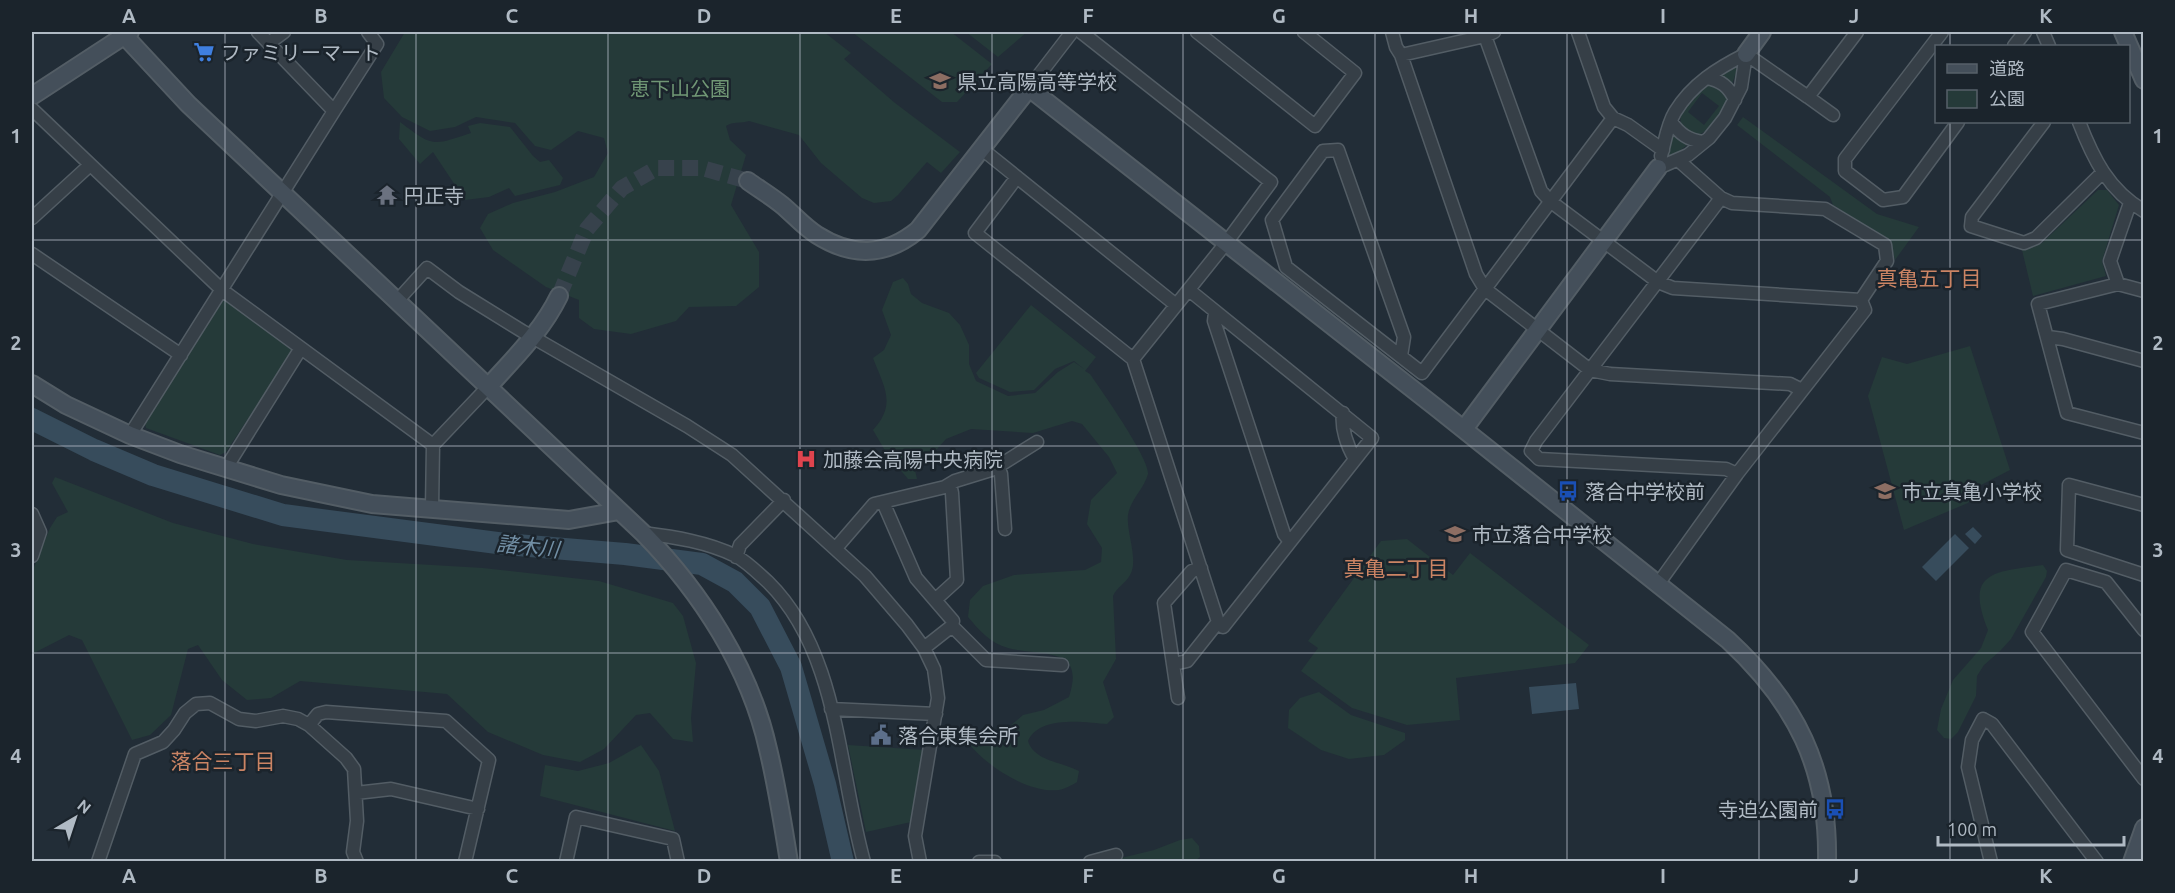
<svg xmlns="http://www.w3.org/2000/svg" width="2175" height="893" font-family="Ubuntu,'Noto Sans JP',sans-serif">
	<rect width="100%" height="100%" fill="#222d37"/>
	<path fill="#253a39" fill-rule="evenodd" d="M405,32H824L851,53L844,59L895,103L960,152L941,173L927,162L898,195L891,201L874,203L862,198L821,163L799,135L749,121C741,124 733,121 726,126L730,140L746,155L731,205L759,252V287L736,306L689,307L676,321L631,334L594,329L579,318V300L546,287L493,250L480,228L488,214L513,203L555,192L594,177L608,153L604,138L578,131L551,150L535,146L515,123L476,117L455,127L430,131L402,117L384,98L381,72Z
		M852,32H951L992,64L957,102H942Z
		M966,32H1027L998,57Z
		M1739,64L1732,84L1719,76L1722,71Z
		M1704,84L1717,85C1720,89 1725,93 1726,97C1731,110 1707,134 1695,136L1683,129C1674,110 1691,98 1704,84ZM1702,93L1719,106L1704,125L1688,112Z
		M1743,117L1877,214L1919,227L1895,260L1890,241L1833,205L1830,197L1737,125Z
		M400,122C433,147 432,146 471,133L468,126L480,123L510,127L533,156L540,162L549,160L563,178L560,185L515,196L509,188L489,197L465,200L433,152L420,164L399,139Z
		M1673,135L1686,144V146L1667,160L1664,158Z
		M2098,190H2107L2119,205L2102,261L2106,276L2033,296L2022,250L2042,243Z
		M903,278L908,284L911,294L922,303L949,313L960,325L969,345V364L976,381L1008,396L1035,393L1058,372L1074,362L1084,369L1074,361L1055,369L1034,390L1010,392L979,378L976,373L1031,305L1096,357L1085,371L1090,374C1101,390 1150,459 1148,474C1144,489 1130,500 1128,515C1126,532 1139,560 1130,575C1126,583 1117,587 1113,596L1116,659L1103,682L1114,717L1107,724C1085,722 1039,715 1028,741C1034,761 1062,762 1079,771L1077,782C1072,785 1065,789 1059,790C1027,794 981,763 964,737L970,731L986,734L1003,732L1023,715L1044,710L1069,697C1086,645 1042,657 1008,648C990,643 979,630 968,617L970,600L983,586L1014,575L1085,570L1101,562L1102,548L1087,524L1091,500L1117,473L1109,457L1082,424L1072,421L1033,433L971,429L946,439L930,457L916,458L914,466L917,479H908L887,454L873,430C897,404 884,387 873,358L884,350L891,335L882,310L893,282Z
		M224,299L294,349L226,452L220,455L146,428L145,423Z
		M1970,346L2010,470L1981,485L1968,503L1904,530L1868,396L1882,357L1907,364Z
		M55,477L173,523L253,544L347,560L483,568L599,581L673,603L683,616L696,663L691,718L693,742L673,739L650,713L636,715L604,749L580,762L543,755L488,732L447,694L300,681L271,698L247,700L222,680L198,645L188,649L171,715L150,735L132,740L82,640L69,635L32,654V569L34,567L50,528L57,517L68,512L52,483Z
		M1407,539L1453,575L1470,553L1589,645L1575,663L1456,678L1460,720L1407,725L1352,708L1301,671L1318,648L1308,641L1381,541Z
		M2043,565L2047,571L2046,577L2011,639L2000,651L1984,665L1977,676L1976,696L1958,732L1951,739L1944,738L1937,730L1941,709L1953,680L1981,648L1988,630C1964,571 1994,572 2043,565Z
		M1319,692L1351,715L1405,733V740L1384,755L1349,759L1321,750L1288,728L1289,710L1300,698Z
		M641,745L659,771L675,831L540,796L545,765L578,771L609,763Z
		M848,745L925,750L911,822L866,832Z
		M1192,838L1199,846L1200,857L1194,862H1105L1154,850L1180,840Z"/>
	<path fill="#374c5c" d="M1973,527L1982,536L1975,544L1965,534Z
		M1955,534L1969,548L1936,581L1922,567Z
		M1576,683L1579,709L1532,714L1529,687Z"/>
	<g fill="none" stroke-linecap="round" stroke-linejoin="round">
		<path stroke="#374c5c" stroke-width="22" d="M32,419L94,450L153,475L283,515L505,544L625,554L702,564L735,582L760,607L791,667L825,784L843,862"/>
		<path stroke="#37424c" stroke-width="16" stroke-dasharray="16 8" stroke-linecap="butt" d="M559,296L587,229L622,188L657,168H702L748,181"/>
		<g stroke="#535d65" stroke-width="15">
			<path id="street" d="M1081,32L1271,182L1226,243L1133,359
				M1197,32L1315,126L1355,73L1304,32
				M1392,32L1396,47L1401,55L1476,274L1485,289L1590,370L1610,374L1790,384L1802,390
				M1578,32L1604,107L1613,118L1628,125L1663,150
				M1942,32L1845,159V171L1883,200L1903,197L1958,122
				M2043,32L2049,46
				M1485,36L1541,191L1550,201L1658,282L1673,288L1861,300
				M269,43L284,32
				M2014,46L2025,32
				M1746,54L1808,97L1857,32
				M1401,55L1485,36L1494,32
				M1706,78C1721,80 1729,87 1735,100
				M1029,88L1072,32
				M1808,97L1833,115
				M32,109L222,290L433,445
				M334,111L377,44L368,32
				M1671,122C1680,134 1688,140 1703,142
				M2044,122L1972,217L1971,226L2024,243L2036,238L2102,173
				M2079,122C2093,158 2108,190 2144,211
				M982,149L1176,305
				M1661,156C1665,142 1667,125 1675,112C1692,84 1718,68 1746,54
				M1658,168L1688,155L1709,138L1725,118L1741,87L1746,54
				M1017,177L975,233L1133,359L1218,622L1223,627L1372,438L1189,290
				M1721,198L1536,441L1531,451L1539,459L1726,469L1737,474
				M32,218L90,165
				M32,254L181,355
				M2118,284L2110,261L2130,203
				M2144,291L2118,284L2038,304L2067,413L2144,433
				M398,300L427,268L459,292L522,331L687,426L732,455L865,576L907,625L924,648L934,669L938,698L915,836L920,862
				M1215,313L1214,321L1284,534L1290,542
				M2048,337L2063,339L2144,361
				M1401,356L1404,337L1338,150L1323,151L1272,220L1286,267L1422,373L1613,118
				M1343,413C1341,428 1347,446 1355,459
				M130,435L334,111L258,32
				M998,466L1001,474L1005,529
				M226,468L301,348
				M883,502L916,578L953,621L952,626L924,648
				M2144,505L2069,485L2067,550L2144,575
				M432,509L433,445L489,386
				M32,514L40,532L32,556
				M643,533C675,537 707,542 736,556C747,562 758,573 768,582C839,652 838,769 864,862
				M836,548L874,504L945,487L955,481L994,469L1037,442
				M736,557L740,545L784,500
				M1658,584L1737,474L1865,310L1861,300L1887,261L1885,245L1825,209L1732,203L1721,198L1678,160
				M935,600L957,580L952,493L950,484
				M952,626L986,660L1062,665
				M2144,630L2106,582L2066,570L2032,632L2144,779
				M1174,664L1187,661L1218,622
				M1178,698L1164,603L1192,571L1201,568
				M831,709L936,714
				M309,725L318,714L326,712L446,721L489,760L465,862
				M356,793L391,789L478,809
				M98,862L135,754L163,742L174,730L185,713L196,704L210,703L239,719L256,721L283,716L298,719L309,725L346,758L354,769L357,821L353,852L357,862
				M566,862L576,817L673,839L678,862
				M979,862H995
				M1090,862L1116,855
				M1991,862L1968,767L1972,740L1983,719L1992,724L2097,862"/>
		</g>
		<g stroke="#535d65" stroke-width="20">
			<path id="secondary" d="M121,32L188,104L643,533C701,592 750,668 768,749C777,786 783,824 789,862
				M2123,32L2144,80
				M1746,54L1762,32
				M32,96L130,32
				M748,181C759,189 771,196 782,205C793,214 804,227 817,235C852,257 885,257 918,230L1029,88L1438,409L1728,640C1796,703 1829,768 1827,862
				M32,384L66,405L130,435L180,454L281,485L372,504L569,520L619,511
				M489,386C515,357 542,331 559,296
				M1464,429L1658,168
				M2132,862L2144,828"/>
		</g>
		<use href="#street" stroke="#363f47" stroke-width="12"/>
		<use href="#secondary" stroke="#444f5a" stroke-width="16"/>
	</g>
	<path fill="none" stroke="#b0bac4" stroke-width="1.5" stroke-opacity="0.55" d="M225,32V862M416,32V862M608,32V862M800,32V862M992,32V862M1183,32V862M1375,32V862M1567,32V862M1759,32V862M1950,32V46M1950,122V862M32,240H2144M32,446H2144M32,653H2144"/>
	<defs>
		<g id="supermarket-bare" transform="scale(1.62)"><path d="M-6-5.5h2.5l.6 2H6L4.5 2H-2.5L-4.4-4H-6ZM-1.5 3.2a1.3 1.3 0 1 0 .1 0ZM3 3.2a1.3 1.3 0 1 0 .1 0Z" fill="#3f7fe0" stroke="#1b242c" stroke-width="2.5" paint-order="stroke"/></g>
		<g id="school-bare" transform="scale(1.62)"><path d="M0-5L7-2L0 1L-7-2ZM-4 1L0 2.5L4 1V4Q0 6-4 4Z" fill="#8d6e63" stroke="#1b242c" stroke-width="2.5" paint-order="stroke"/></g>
		<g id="temple-bare" transform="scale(1.62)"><path d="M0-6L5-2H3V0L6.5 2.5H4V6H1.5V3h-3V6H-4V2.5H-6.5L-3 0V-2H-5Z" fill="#6b7280" stroke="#1b242c" stroke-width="2.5" paint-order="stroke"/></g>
		<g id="hospital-bare" transform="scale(1.62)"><path d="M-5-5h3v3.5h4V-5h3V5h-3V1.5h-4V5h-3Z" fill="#e0444e" stroke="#1b242c" stroke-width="2.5" paint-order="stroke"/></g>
		<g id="bus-bare" transform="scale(1.62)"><path d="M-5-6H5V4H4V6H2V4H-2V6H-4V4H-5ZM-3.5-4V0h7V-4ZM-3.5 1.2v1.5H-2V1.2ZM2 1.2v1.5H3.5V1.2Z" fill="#1a4fb4" stroke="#1b242c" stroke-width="2.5" paint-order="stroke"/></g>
		<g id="civic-bare" transform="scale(1.62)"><path d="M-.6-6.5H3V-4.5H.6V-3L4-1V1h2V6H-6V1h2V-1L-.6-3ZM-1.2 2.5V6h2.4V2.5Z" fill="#5c6f8a" stroke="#1b242c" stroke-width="2.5" paint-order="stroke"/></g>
	</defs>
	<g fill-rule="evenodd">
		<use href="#supermarket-bare" x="204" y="52"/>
		<use href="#school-bare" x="940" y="81"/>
		<use href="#temple-bare" x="387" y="195"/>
		<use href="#hospital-bare" x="806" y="459"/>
		<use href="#bus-bare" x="1568" y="491"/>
		<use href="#school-bare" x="1885" y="491"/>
		<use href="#school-bare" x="1455" y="534"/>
		<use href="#civic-bare" x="881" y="735"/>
		<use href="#bus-bare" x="1835" y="809"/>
	</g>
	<g text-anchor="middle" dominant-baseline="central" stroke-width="5" stroke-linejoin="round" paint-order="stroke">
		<g font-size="20" fill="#b0bac4" stroke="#1b242c" text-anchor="start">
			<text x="221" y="52">ファミリーマート</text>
			<text x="957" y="81">県立高陽高等学校</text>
			<text x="404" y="195">円正寺</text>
			<text x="823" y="459">加藤会高陽中央病院</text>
			<text x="1585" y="491">落合中学校前</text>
			<text x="1902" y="491">市立真亀小学校</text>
			<text x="1472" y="534">市立落合中学校</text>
			<text x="898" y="735">落合東集会所</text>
			<text x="1818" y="809" text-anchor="end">寺迫公園前</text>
		</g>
		<g font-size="20" fill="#709775" stroke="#1b242c">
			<text x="680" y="88">恵下山公園</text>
		</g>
		<g font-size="21" fill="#cb8464" stroke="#1b242c">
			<text x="1929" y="278">真亀五丁目</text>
			<text x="1396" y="568">真亀二丁目</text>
			<text x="223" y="761">落合三丁目</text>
		</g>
		<g font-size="21" font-style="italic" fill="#728fa5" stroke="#1b242c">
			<text transform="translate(528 546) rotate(6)">諸木川</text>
		</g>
	</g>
	<rect width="2175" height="893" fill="none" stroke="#1b242c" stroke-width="66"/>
	<rect x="1935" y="45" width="195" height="78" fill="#1b242c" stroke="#576069" stroke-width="1.5"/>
	<rect x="1947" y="64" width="30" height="9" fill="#444f5a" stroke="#576069" stroke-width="1.5"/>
	<text x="1989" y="75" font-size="18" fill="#b0bac4">道路</text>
	<rect x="1947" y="90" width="30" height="18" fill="#253a39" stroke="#576069" stroke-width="1.5"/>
	<text x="1989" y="105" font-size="18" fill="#b0bac4">公園</text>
	<g transform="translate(75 818) rotate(39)" stroke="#1b242c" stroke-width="4.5" paint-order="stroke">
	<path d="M0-4.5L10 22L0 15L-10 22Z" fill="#b0bac4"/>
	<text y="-9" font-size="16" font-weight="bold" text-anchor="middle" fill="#b0bac4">N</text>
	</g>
	<path d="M1938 836v9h186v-9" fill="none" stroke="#b0bac4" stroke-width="3"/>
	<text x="1947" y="836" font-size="18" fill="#b0bac4" stroke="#1b242c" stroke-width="4.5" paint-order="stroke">100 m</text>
	<rect x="33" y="33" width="2109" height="827" fill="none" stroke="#b0bac4" stroke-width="2"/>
	<g font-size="20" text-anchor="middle" font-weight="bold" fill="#b0bac4">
		<text x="129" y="23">A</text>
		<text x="321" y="23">B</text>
		<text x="512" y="23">C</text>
		<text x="704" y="23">D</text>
		<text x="896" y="23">E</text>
		<text x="1088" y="23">F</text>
		<text x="1279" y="23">G</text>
		<text x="1471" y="23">H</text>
		<text x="1663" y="23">I</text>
		<text x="1854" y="23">J</text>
		<text x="2046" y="23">K</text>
		<text x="16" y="143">1</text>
		<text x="2158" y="143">1</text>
		<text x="16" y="350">2</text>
		<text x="2158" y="350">2</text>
		<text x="16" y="557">3</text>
		<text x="2158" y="557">3</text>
		<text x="16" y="763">4</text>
		<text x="2158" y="763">4</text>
		<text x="129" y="883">A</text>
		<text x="321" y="883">B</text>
		<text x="512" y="883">C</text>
		<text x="704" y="883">D</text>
		<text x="896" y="883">E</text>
		<text x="1088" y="883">F</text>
		<text x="1279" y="883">G</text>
		<text x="1471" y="883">H</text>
		<text x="1663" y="883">I</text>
		<text x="1854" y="883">J</text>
		<text x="2046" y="883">K</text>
	</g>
</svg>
